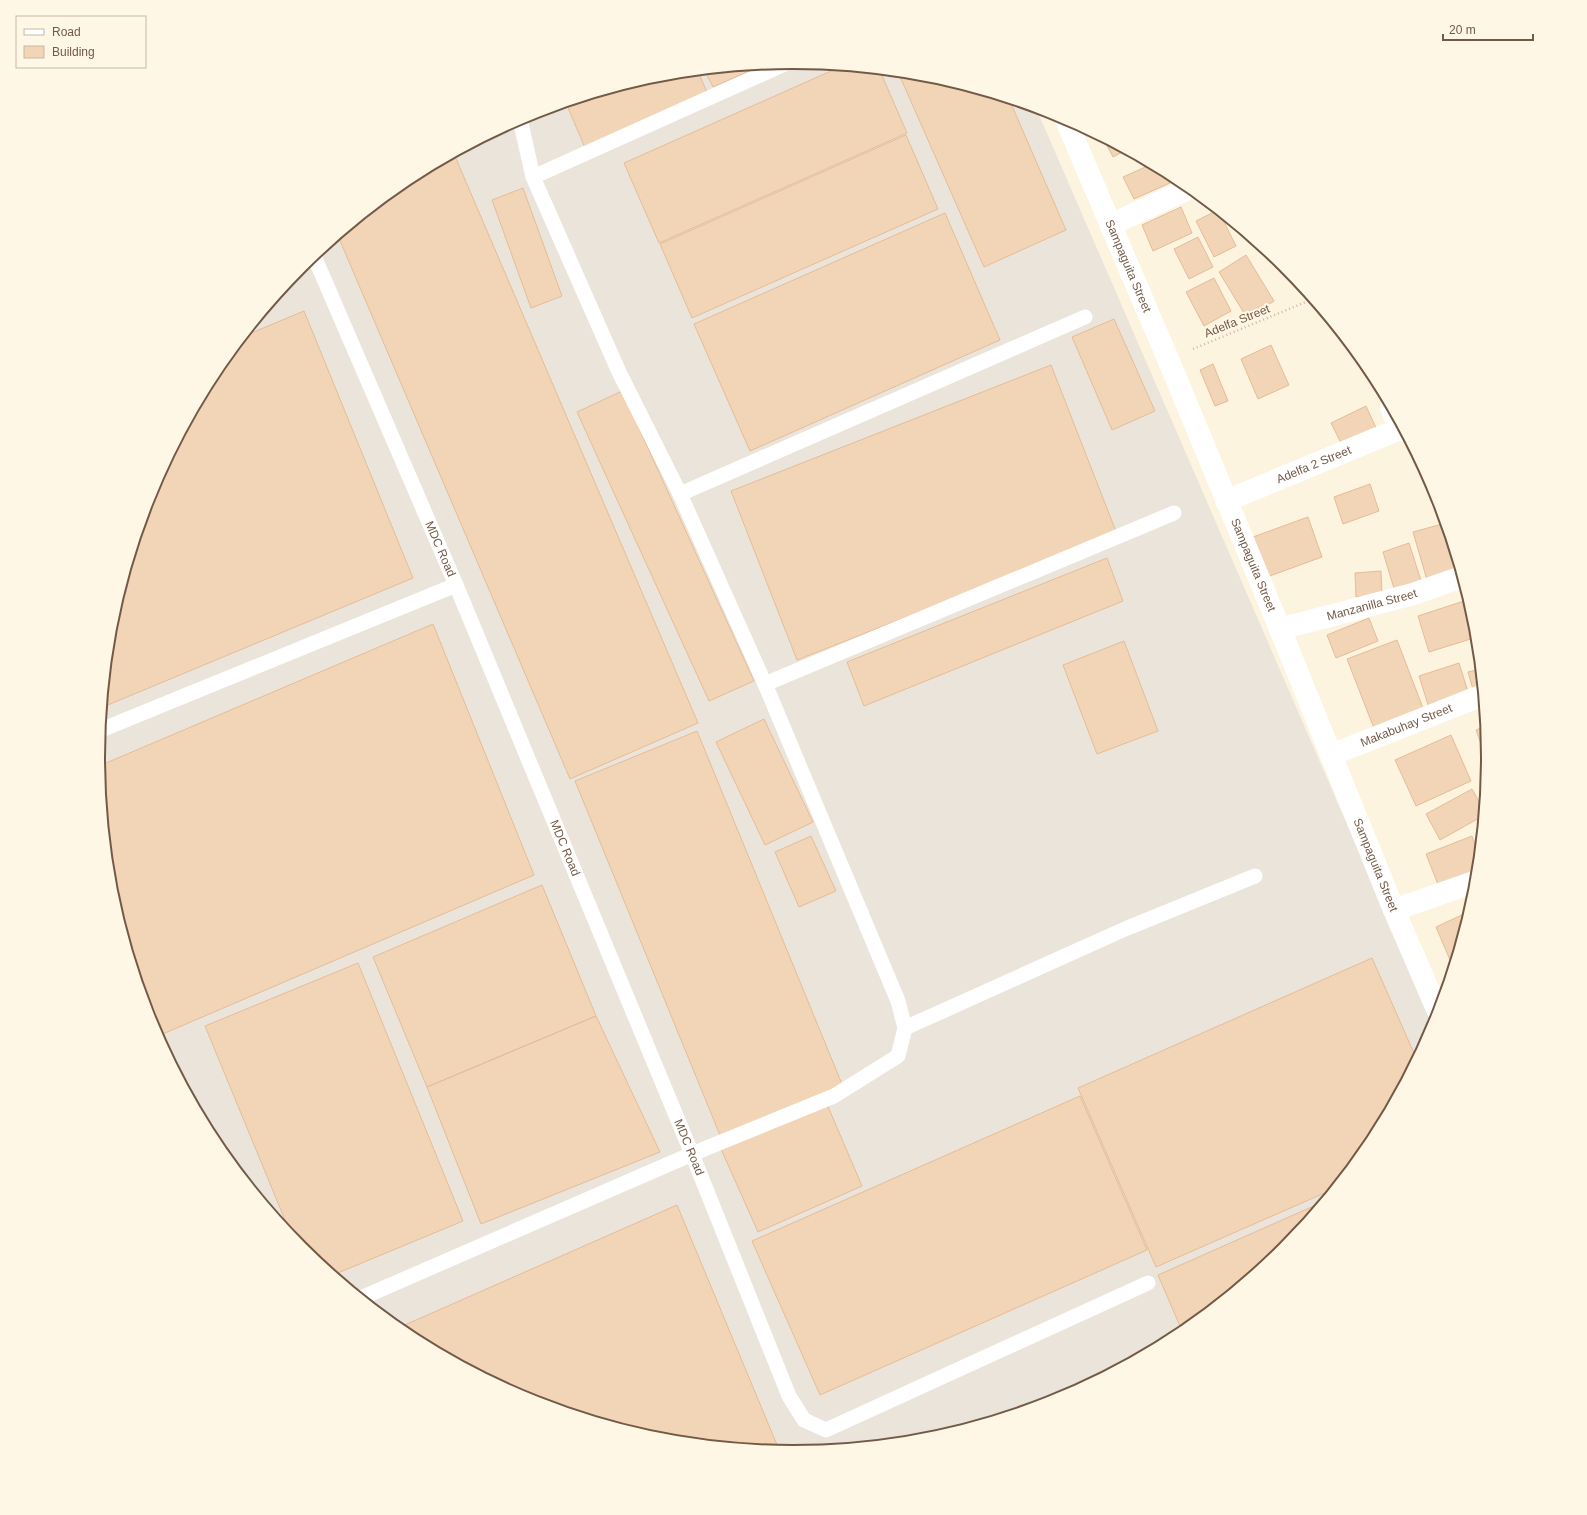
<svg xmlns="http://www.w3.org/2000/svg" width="1587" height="1515" font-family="Arial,sans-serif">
	<rect width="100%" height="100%" fill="#fcf4df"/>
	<path fill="#eae4db" d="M794,62L929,75L1036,108L1392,928L1434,1028L1372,1144L1285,1249L1180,1336L1059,1400L929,1440L793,1453L658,1440L407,1336L302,1249L215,1144L151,1023L111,893L98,757L111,622L215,371L302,266L407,179L528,115L658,75Z"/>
	<path fill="#f2d4b7" stroke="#e5bc97" d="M763,65L713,87L705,71Z
		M840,67L880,71L907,133L659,243L624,163Z
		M698,71L708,95L586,150L566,103L658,75Z
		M898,72L929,75L1009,99L1066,230L984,267Z
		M906,135L938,209L692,318L660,244Z
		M1103,138L1126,150L1113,157Z
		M454,154L698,723L570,779L338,236L407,179Z
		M1152,164L1164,171L1170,183L1134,199L1123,177Z
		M523,188L562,296L531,308L492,200Z
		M1181,207L1192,233L1153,251L1142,225Z
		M1218,210L1236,246L1214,257L1196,221Z
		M945,213L1000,340L750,451L694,324Z
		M1198,237L1213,267L1189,279L1174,249Z
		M1246,255L1274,301L1247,318L1219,272Z
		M1214,278L1231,311L1204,326L1186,292Z
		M304,311L413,578L103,707L111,622L151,491L215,371L244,336Z
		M1114,319L1155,411L1112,430L1072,337Z
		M1271,345L1289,385L1258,399L1241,359Z
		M1213,364L1228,401L1215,406L1200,370Z
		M1051,365L1117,534L797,660L731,491Z
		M622,391L754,681L709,701L577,412Z
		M1366,406L1378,432L1344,449L1331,423Z
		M1370,484L1379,511L1343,524L1334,497Z
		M1308,517L1322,557L1267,577L1253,537Z
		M1446,523L1460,571L1427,580L1413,532Z
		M1409,543L1423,587L1396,595L1383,552Z
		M1107,558L1123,601L864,706L847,662Z
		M1381,571L1382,595L1356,597L1355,573Z
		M1467,600L1477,637L1429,652L1418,616Z
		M1369,618L1378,641L1336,658L1327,635Z
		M433,624L534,875L158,1036L151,1023L111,893L99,766Z
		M1397,640L1426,716L1377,736L1347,659Z
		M1124,641L1158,731L1097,754L1063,665Z
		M1459,663L1470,698L1430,711L1419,676Z
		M1480,669L1483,694L1475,696L1468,672Z
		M764,719L813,822L765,845L716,742Z
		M1486,726L1489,758L1488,763L1476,730Z
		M697,731L844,1089L722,1140L575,781Z
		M1451,735L1471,781L1416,806L1395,760Z
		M1472,789L1484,811L1483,816L1440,840L1426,814Z
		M811,836L836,891L799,907L775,852Z
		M1472,836L1479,855L1478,872L1439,887L1426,854Z
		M542,885L596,1016L427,1087L373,957Z
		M1466,913L1468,917L1453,967L1436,927Z
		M1372,958L1417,1060L1372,1144L1336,1188L1156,1267L1078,1088Z
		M358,963L463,1221L333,1275L302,1249L292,1237L205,1026Z
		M596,1016L660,1152L481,1224L427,1087Z
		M1080,1096L1147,1250L820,1395L752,1241Z
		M826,1102L862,1186L758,1232L721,1149Z
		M1325,1201L1285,1249L1183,1333L1158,1275Z
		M677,1205L780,1452L658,1440L527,1400L407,1336L398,1328Z"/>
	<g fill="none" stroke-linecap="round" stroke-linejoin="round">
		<path stroke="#d6b79a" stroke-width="2.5" stroke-dasharray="1 3" stroke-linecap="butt" d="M1193,349L1313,299"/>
		<g stroke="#fff" stroke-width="15">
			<path d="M533,177L787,63"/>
			<path id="s1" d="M314,256L456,585L692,1154L789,1396L804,1420L826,1430L1148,1283"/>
			<path d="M680,494L1085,317"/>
			<path d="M765,684L1174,513"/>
			<path d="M101,730L456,585"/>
			<path d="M905,1028L1125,929L1255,876"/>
			<path d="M361,1298L692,1154L834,1096L898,1056L905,1028L898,1001L765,684L680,494L619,372L533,177L520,119"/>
		</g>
		<g stroke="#fff" stroke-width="22">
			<path id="s2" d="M1065,118L1168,359L1280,629L1394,910L1439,1014"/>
			<path d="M1110,225L1190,188"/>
			<path d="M1391,407L1399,430"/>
			<path id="s3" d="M1226,501L1402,428"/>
			<path id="s4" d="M1280,629L1413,594L1462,577"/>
			<path id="s5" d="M1331,755L1483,695"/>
			<path d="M1394,910L1477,881"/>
		</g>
	</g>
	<g text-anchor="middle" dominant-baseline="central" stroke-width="4" stroke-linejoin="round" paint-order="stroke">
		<g font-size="12" fill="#735a47" stroke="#fff7e5">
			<text stroke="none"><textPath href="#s2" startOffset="161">Sampaguita Street</textPath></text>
			<text transform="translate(1237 321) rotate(-22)">Adelfa Street</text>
			<text stroke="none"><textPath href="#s3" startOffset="95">Adelfa 2 Street</textPath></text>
			<text stroke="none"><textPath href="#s1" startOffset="319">MDC Road</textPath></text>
			<text stroke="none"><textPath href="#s2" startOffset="485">Sampaguita Street</textPath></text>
			<text stroke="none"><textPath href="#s4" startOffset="95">Manzanilla Street</textPath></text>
			<text stroke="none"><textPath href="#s5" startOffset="81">Makabuhay Street</textPath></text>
			<text stroke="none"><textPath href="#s1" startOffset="643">MDC Road</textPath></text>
			<text stroke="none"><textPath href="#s2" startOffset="809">Sampaguita Street</textPath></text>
			<text stroke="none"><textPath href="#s1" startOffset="967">MDC Road</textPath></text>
		</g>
	</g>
	<path d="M0 0H1587V1515H0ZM105 757a688 688 0 1 1 1376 0a688 688 0 1 1-1376 0Z" fill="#fff7e5" fill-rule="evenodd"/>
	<path fill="none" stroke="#735a47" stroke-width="2" d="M105 757a688 688 0 1 1 1376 0a688 688 0 1 1-1376 0Z"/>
	<rect x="16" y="16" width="130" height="52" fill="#fff7e5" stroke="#c7b8a6"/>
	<rect x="24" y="29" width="20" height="6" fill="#ffffff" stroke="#c7b8a6"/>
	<text x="52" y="36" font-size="12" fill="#735a47">Road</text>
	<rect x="24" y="46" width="20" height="12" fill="#f2d4b7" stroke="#c7b8a6"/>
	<text x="52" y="56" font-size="12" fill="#735a47">Building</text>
	<path d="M1443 34v6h90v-6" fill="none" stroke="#735a47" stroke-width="2"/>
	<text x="1449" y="34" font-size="12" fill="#735a47" stroke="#fff7e5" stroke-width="3" paint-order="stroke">20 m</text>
</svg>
